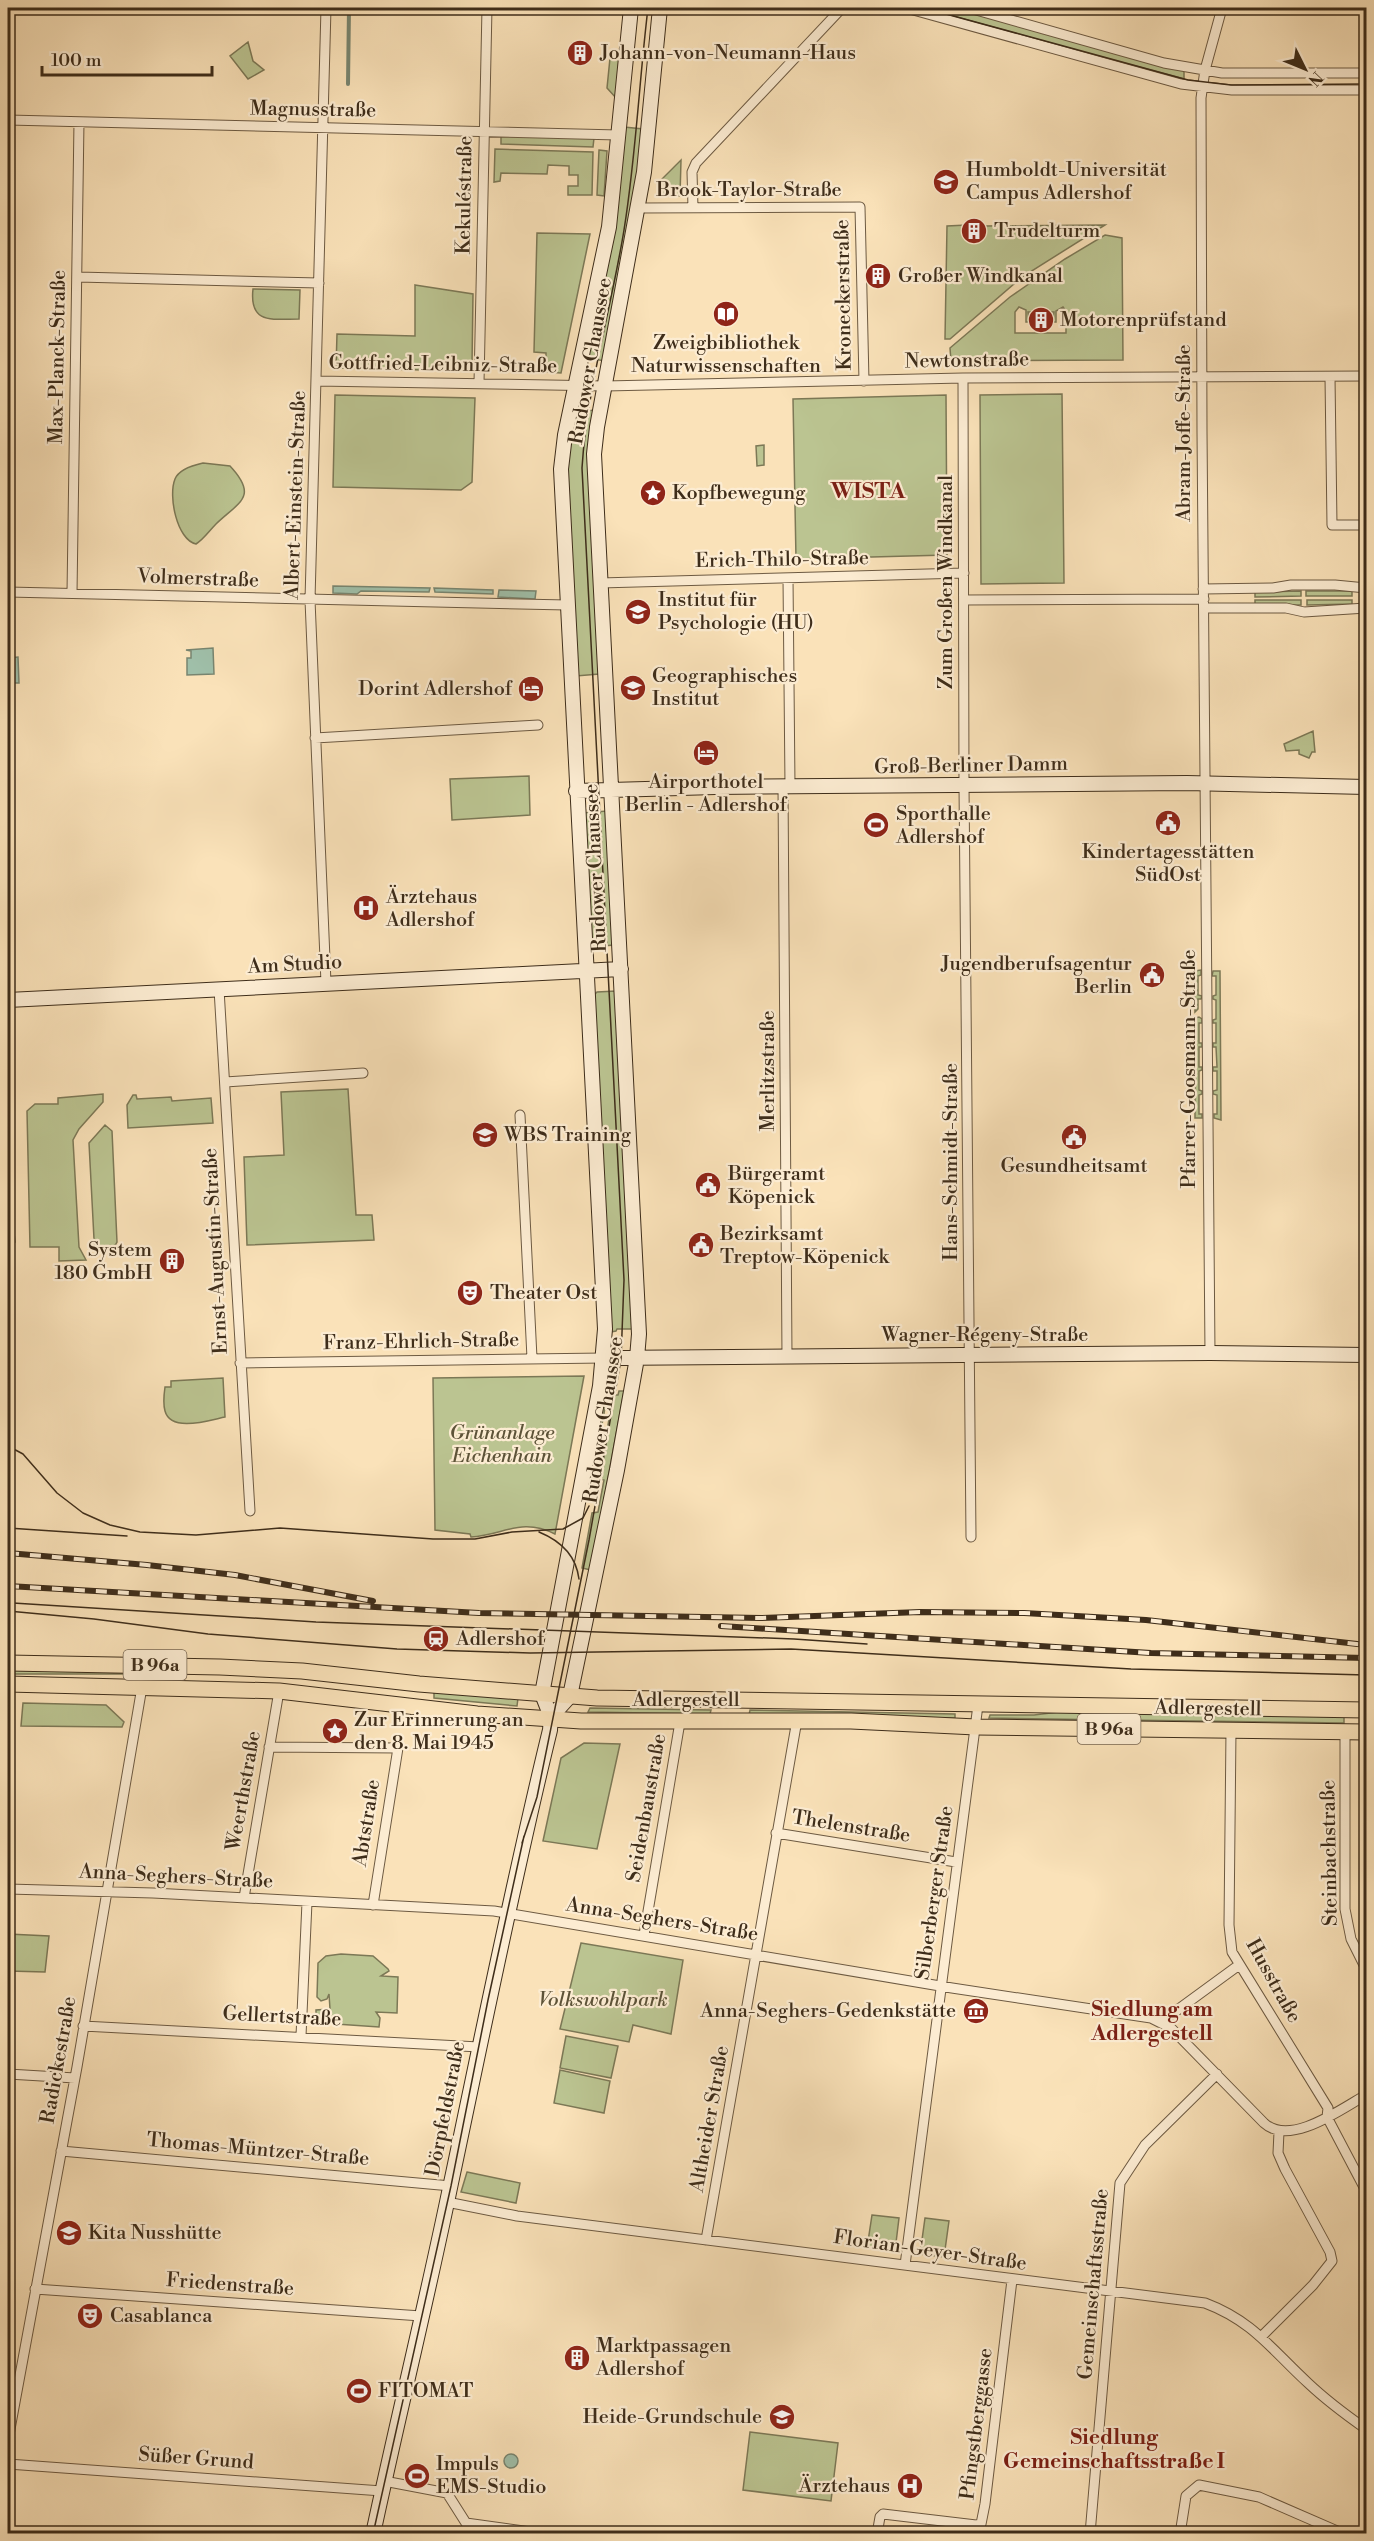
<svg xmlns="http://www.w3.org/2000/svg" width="1374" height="2541" font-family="'Libre Bodoni',serif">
	<rect width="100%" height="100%" fill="#fae2b9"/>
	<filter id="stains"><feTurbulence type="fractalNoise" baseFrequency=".00333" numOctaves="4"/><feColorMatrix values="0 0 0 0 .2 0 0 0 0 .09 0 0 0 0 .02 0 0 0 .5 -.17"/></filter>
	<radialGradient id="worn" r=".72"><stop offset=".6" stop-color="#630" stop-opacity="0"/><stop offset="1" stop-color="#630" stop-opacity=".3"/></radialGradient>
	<path fill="#bbc491" stroke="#7c7856" stroke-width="1.5" fill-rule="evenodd" d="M917,8H956L1184,70V79Z
		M248,42L253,61L264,70L248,79L230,56Z
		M610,58L619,59L616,98L607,88Z
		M624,127L643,129L638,179L605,361L587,358Z
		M501,136L594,138L593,147L501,144Z
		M495,149L593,152L592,195H568V186H578V175H569V166L548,165L547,174L501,173L500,181L494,182Z
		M599,150L607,151L604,196L597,195Z
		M681,160L680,196H658L659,182Z
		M967,225L966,236L975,241L982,235V226L1105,225L1022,277L950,339H945L947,226Z
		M537,233L590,234L561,373L546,372V353L534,352Z
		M1105,235L1122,238L1123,360L951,361L950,348L1010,297L1065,259ZM1019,307L1026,310V322H1029L1028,312H1054L1053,322H1056V311L1063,307L1066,311V333H1015V312Z
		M415,285L473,294L472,364L469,371L336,368L337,334L415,336Z
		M253,289L300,290L299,319C273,319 249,325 253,289Z
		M1062,394L1064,583L981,584L980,395Z
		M335,395L475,398L472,482L461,490L333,487Z
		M946,395L947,555L796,559L793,399Z
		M595,410L599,674L576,676L567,505L568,458L575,412Z
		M764,445V465L757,466L756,446Z
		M203,463L230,466C259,497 239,502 216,524C209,531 204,539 196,544C177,540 168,496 175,479C179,469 194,465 203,463Z
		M1301,591V596L1255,597V592Z
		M1306,591H1352V596H1306Z
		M1255,600H1301V605H1255Z
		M1307,600H1352V604L1307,605Z
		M1313,731L1315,752H1312L1309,758L1299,754V750L1286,751L1284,744Z
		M529,776L530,815L452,820L450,779Z
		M607,811L614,945L590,947L583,813Z
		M1201,970V975L1198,976V995L1202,996L1201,999H1198V1009L1195,1012L1194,971Z
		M1213,971H1220L1221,1120L1214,1118V1114H1217V1095L1213,1094V1091L1217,1090V1071H1213V1067H1217L1216,1047H1213V1043H1216V1023H1213V1020L1216,1019V1000L1213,999V996L1216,995V976H1212Z
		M616,991L633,1329H617L616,1331L610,1332L593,996L597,992Z
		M1199,1017L1202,1019V1023H1199V1043H1202V1047H1199V1067H1202V1070L1199,1071V1090L1202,1091V1094L1199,1095V1114H1202V1118H1195V1018Z
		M348,1089L356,1215H372L374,1240L247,1245L244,1157L284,1155L281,1092Z
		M103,1094V1102L79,1129L73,1140L79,1247L86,1260L59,1261V1247H30L27,1111L35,1104H58V1098Z
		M133,1095H136L137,1099L171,1097L172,1101L211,1098L213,1123L128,1128L127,1105Z
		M105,1125L112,1131L117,1242L113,1249H95L94,1239L89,1143Z
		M8,1206H11L15,1242L8,1251Z
		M584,1376L555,1534C521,1517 504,1535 471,1537L470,1534L435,1530L433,1378Z
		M223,1378L225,1417C210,1420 171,1433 165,1411C163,1404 164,1394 165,1387H171V1381Z
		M604,1390L608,1391L592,1480L583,1505Z
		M619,1391H624L591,1570L582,1568L592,1513L598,1512L604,1480L599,1479L613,1395H618Z
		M8,1669L129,1673V1674H8Z
		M434,1692L518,1698L517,1706L434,1698Z
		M23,1703L106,1705L124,1722L122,1727L21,1726Z
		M590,1708L711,1710L710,1714L588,1712Z
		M750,1710L955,1714V1718L749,1715Z
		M1067,1711L1117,1712L1116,1720L989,1718L990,1715H1034Z
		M1120,1712L1344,1716V1723L1120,1720Z
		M584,1743L620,1744L597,1849L543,1841L561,1758Z
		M8,1934L49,1936L45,1972L8,1971Z
		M581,1943L683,1960L671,2034L633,2025L629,2042L560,2029Z
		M341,1954L373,1956L388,1969L389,1971L381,1976L398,1977L397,2013L376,2012L380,2018L379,2027L321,2023L316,2021V2010L330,2009L329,1994L327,1999L321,2001L317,1997L318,1963L326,1956Z
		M566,2036L618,2046L611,2078L560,2068Z
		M560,2070L610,2081L604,2113L554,2103Z
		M467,2172L520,2183L516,2203L461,2192Z
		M872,2215L899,2218L895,2251L867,2248Z
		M925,2218L949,2221L944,2257L920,2254Z
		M750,2432L838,2443L831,2501L743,2490Z"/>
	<path fill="#9fbfa9" stroke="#788570" stroke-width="1.5" d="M333,586L430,588L429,592L361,591L357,594L333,593Z
		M434,588L493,590V594L435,592Z
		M499,590L536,591L535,599L498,597Z
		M213,648L214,674L187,675V658H191V651L186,650Z
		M18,657L19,683H8V658Z
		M504 2461a7 7 0 1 1 14 0a7 7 0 1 1-14 0Z"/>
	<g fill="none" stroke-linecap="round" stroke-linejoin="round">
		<path stroke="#788570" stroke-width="4" d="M348,84L349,8"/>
		<g stroke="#6d5a42" stroke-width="11">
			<path id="street" d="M906,8L1181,84L1232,90H1366
				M969,8L1164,63L1222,73H1366
				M8,120L618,135
				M639,208L860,207L864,381
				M693,208L692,172L696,163L842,8
				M78,277L319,283
				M1330,377L1332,525H1366
				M963,378L964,786L971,1537
				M317,381L605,386L963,378L1366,376
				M479,383L487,8
				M788,578L790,786
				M600,583L964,573
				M1203,589L1273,588L1291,585H1335L1366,588
				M8,592L567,605
				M72,593L79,122
				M964,600L1204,599
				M1204,608H1286L1304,612L1366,608
				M315,738L538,725
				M783,786L787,1356
				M326,983L310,600L326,8
				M219,989L250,1511
				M225,1082L363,1073
				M520,1115L532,1358
				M1210,1353L1202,431L1201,98L1205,70L1222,8
				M240,1363L604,1358
				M1231,1730L1229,1925L1232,1952L1328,2108L1327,2117L1366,2191
				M1345,1732V1909L1351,1939L1366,1969
				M269,1747L398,1748L373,1905
				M776,1833L956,1862
				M8,1889L153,1893L494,1911L952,1988L1151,2018L1171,2028L1264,2123C1290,2147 1341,2109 1366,2095
				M244,1898L279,1691
				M644,1935L680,1722
				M1161,2022L1239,1965
				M83,2026L479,2047
				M301,2036L307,1902
				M8,2074L75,2078
				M61,2151L451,2186
				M447,2202L517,2216L1205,2303C1253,2321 1272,2350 1308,2383C1326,2400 1346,2415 1366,2429
				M706,2240L797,1720
				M905,2265L978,1705
				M35,2289L421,2316
				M1261,2337L1313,2285L1332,2261L1330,2252L1285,2169L1278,2153L1279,2132
				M8,2440L77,2067L142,1687
				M8,2464L382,2491
				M384,2481L447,2493L466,2523L545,2534
				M877,2534L880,2517L883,2514L976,2525L981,2524L985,2504L1012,2280
				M1090,2534L1120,2183L1145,2145L1217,2074
				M1180,2534L1186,2496L1199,2485L1259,2497L1344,2534"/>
		</g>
		<g stroke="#3e2d1a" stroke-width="16">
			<path id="secondary" d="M576,791L715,787L1187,783L1366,787
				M8,1000L621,969
				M604,1358L1210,1353L1366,1355
				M551,1717L570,1696L617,1470L637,1358L639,1334L594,454L597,427L644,172L660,8
				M373,2534C398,2417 427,2300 451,2183C483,2032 513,1881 550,1730L551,1717L542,1694L600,1386L605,1329L561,469L565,435L609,227L631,8"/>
		</g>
		<g stroke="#3e2d1a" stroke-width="17">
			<path id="primary" d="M8,1663L220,1667L302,1671L419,1684L597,1698L1366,1710
				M8,1684L279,1691L477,1714L581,1721H851L976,1727L1366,1732"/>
		</g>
		<use href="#street" stroke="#fcecd2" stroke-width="9"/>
		<use href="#secondary" stroke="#fcecd2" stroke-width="14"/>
		<use href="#primary" stroke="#fae2b9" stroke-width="15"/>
		<path stroke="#3e2d1a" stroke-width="1.5" d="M924,8L1188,80L1231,85L1366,84
			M8,1446L23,1454L57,1493L83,1513L110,1525L140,1532L196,1535L280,1528L433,1539H475L512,1532L563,1529L583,1518L589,1506
			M8,1528L127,1536
			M539,1532C561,1541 576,1555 579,1579
			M13,1603L316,1622L794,1639L867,1644
			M8,1611L94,1619L208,1634L397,1649L530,1653L791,1649L1131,1669L1366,1675
			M522,1843L537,1797L589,1540L621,1359L624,1280L582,468C587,387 611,310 624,230C636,156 639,82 648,8
			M373,2534L451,2186L488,2000L524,1836"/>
		<g stroke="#3e2d1a" stroke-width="6">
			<path id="rail" d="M8,1553L147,1565L235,1575L373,1601
				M8,1586L479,1613L761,1618L920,1612L1024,1613L1146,1620L1366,1645
				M721,1626L1151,1653L1366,1658"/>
		</g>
		<use href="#rail" stroke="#fcecd2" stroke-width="4" stroke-dasharray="11" stroke-linecap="butt"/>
	</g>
	<defs>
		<g id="building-disc" transform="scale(1.35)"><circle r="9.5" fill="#8f2418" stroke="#fcecd2"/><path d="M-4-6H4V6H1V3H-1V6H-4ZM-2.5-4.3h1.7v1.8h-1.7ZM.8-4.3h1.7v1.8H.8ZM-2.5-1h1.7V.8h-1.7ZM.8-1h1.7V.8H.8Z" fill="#fff"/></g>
		<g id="university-disc" transform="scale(1.35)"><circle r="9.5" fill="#8f2418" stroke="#fcecd2"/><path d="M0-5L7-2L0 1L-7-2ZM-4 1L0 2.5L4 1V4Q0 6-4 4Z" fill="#fff"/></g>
		<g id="library-disc" transform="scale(1.35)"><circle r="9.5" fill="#8f2418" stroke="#fcecd2"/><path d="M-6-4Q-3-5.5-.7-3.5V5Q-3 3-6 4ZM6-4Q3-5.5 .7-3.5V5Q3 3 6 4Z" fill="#fff"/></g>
		<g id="sight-disc" transform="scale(1.35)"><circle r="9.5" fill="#8f2418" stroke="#fcecd2"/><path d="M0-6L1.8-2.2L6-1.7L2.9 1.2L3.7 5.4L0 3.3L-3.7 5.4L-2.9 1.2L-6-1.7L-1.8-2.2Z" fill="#fff"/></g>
		<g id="hotel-disc" transform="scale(1.35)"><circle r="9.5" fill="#8f2418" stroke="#fcecd2"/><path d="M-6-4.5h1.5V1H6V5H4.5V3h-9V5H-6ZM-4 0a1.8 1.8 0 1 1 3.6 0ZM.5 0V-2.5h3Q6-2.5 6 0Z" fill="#fff"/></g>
		<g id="civic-disc" transform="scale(1.35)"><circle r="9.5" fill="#8f2418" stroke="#fcecd2"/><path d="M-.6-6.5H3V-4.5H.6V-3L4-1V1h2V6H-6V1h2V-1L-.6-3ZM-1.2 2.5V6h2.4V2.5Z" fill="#fff"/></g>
		<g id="stadium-disc" transform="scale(1.35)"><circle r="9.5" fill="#8f2418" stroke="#fcecd2"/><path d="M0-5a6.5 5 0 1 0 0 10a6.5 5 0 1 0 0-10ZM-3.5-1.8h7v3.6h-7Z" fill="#fff"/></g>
		<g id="hospital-disc" transform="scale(1.35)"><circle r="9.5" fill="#8f2418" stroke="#fcecd2"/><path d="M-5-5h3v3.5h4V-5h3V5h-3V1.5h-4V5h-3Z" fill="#fff"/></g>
		<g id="theatre-disc" transform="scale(1.35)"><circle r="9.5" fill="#8f2418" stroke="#fcecd2"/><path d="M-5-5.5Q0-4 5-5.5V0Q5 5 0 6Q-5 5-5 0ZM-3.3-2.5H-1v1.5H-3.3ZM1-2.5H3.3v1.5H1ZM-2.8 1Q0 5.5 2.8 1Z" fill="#fff"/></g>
		<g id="station-disc" transform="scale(1.35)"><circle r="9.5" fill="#8f2418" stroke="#fcecd2"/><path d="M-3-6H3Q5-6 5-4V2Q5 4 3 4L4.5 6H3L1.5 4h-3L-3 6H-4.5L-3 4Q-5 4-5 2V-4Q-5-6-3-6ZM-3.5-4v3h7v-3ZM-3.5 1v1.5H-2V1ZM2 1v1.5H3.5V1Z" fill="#fff"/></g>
		<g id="museum-disc" transform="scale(1.35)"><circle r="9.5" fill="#8f2418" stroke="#fcecd2"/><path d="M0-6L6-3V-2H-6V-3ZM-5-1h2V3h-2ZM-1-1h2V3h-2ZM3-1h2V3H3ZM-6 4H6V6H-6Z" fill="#fff"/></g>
		<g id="school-disc" transform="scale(1.35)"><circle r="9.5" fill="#8f2418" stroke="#fcecd2"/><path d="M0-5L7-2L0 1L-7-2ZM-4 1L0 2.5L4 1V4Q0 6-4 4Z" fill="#fff"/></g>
	</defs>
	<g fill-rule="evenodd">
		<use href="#building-disc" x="580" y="53"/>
		<use href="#university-disc" x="946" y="182"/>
		<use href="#building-disc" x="974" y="231"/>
		<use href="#building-disc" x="878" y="276"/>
		<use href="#library-disc" x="726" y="314"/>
		<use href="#building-disc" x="1041" y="320"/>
		<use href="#sight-disc" x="653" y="493"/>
		<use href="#university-disc" x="638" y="612"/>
		<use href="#university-disc" x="633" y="688"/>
		<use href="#hotel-disc" x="531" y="689"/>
		<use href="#hotel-disc" x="706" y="753"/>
		<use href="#civic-disc" x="1168" y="823"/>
		<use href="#stadium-disc" x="876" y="825"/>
		<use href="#hospital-disc" x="366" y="908"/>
		<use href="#civic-disc" x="1152" y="975"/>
		<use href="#university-disc" x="485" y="1135"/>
		<use href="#civic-disc" x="1074" y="1137"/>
		<use href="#civic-disc" x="708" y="1185"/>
		<use href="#civic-disc" x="701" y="1245"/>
		<use href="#building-disc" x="172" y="1261"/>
		<use href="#theatre-disc" x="470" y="1293"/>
		<use href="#station-disc" x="436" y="1639"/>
		<use href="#sight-disc" x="335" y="1731"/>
		<use href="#museum-disc" x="976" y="2011"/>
		<use href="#school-disc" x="69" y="2233"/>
		<use href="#theatre-disc" x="90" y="2316"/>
		<use href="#building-disc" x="577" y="2358"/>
		<use href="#stadium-disc" x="359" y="2391"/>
		<use href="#school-disc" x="782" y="2417"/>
		<use href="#stadium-disc" x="417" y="2476"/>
		<use href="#hospital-disc" x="910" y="2486"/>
	</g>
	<g text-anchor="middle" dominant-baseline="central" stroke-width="4.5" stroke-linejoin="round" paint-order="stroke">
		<g fill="#fcecd2" stroke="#776651" stroke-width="1.5">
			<rect x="123.5" y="1650" width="63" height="30" rx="4.5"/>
			<rect x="1077.5" y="1714" width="63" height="30" rx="4.5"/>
		</g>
		<g font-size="18" font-weight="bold" fill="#3e2d1a">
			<text x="155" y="1665">B 96a</text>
			<text x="1109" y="1729">B 96a</text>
		</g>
		<g font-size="20" fill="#3e2d1a" stroke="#fcecd2" text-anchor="start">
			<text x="600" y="53">Johann-von-Neumann-Haus</text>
			<text x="966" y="170">Humboldt-Universität<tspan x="966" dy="23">Campus Adlershof</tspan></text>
			<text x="994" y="231">Trudelturm</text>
			<text x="898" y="276">Großer Windkanal</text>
			<text x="1060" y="320">Motorenprüfstand</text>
			<text x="726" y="343" text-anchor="middle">Zweigbibliothek<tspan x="726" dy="23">Naturwissenschaften</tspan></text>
			<text x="672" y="493">Kopfbewegung</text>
			<text x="658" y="600">Institut für<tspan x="658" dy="23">Psychologie (HU)</tspan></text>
			<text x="652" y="676">Geographisches<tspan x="652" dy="23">Institut</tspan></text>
			<text x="512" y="689" text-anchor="end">Dorint Adlershof</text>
			<text x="706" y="782" text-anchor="middle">Airporthotel<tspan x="706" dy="23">Berlin - Adlershof</tspan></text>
			<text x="896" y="814">Sporthalle<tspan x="896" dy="23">Adlershof</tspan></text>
			<text x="1168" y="852" text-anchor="middle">Kindertagesstätten<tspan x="1168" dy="23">SüdOst</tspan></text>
			<text x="386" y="897">Ärztehaus<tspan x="386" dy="23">Adlershof</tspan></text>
			<text x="1132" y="964" text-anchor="end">Jugendberufsagentur<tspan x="1132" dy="23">Berlin</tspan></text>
			<text x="504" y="1135">WBS Training</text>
			<text x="1074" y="1166" text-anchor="middle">Gesundheitsamt</text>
			<text x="728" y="1174">Bürgeramt<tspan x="728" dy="23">Köpenick</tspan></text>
			<text x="720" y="1234">Bezirksamt<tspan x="720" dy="23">Treptow-Köpenick</tspan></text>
			<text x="152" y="1250" text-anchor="end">System<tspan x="152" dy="23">180 GmbH</tspan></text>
			<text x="490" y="1293">Theater Ost</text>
			<text x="456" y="1639">Adlershof</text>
			<text x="354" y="1720">Zur Erinnerung an<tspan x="354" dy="23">den 8. Mai 1945</tspan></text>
			<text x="956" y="2011" text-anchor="end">Anna-Seghers-Gedenkstätte</text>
			<text x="88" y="2233">Kita Nusshütte</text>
			<text x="110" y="2316">Casablanca</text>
			<text x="596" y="2346">Marktpassagen<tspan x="596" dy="23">Adlershof</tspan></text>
			<text x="378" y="2391">FITOMAT</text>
			<text x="762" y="2417" text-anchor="end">Heide-Grundschule</text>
			<text x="436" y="2464">Impuls<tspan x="436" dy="23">EMS-Studio</tspan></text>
			<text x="890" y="2486" text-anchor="end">Ärztehaus</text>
		</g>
		<g font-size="20" fill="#3e2d1a" stroke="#fcecd2">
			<text transform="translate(313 110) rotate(1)">Magnusstraße</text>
			<text x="749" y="190">Brook-Taylor-Straße</text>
			<text transform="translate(465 195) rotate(-89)">Kekuléstraße</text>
			<text transform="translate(844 295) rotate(-91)">Kroneckerstraße</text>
			<text transform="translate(58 357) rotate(-89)">Max-Planck-Straße</text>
			<text transform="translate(591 361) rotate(-80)">Rudower Chaussee</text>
			<text transform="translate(967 361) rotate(-1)">Newtonstraße</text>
			<text transform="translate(443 365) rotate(1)">Gottfried-Leibniz-Straße</text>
			<text transform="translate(1184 433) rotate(-90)">Abram-Joffe-Straße</text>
			<text transform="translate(296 495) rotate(-88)">Albert-Einstein-Straße</text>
			<text transform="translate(782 560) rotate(-1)">Erich-Thilo-Straße</text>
			<text transform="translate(198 579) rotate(2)">Volmerstraße</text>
			<text transform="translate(946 582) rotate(-90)">Zum Großen Windkanal</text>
			<text transform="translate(971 766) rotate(-1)">Groß-Berliner Damm</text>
			<text transform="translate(596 868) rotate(-93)">Rudower Chaussee</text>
			<text transform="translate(295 965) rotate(-3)">Am Studio</text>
			<text transform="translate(1189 1069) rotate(-90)">Pfarrer-Goosmann-Straße</text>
			<text transform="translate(768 1071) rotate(-90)">Merlitzstraße</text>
			<text transform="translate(951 1162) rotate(-90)">Hans-Schmidt-Straße</text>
			<text transform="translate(216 1251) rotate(-93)">Ernst-Augustin-Straße</text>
			<text x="985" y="1335">Wagner-Régeny-Straße</text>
			<text transform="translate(421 1342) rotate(-1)">Franz-Ehrlich-Straße</text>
			<text transform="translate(604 1420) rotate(-81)">Rudower Chaussee</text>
			<text x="686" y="1700">Adlergestell</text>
			<text transform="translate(1208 1709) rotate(1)">Adlergestell</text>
			<text transform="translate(244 1791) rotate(-80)">Weerthstraße</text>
			<text transform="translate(647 1808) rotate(-80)">Seidenbaustraße</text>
			<text transform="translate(367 1823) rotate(-81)">Abtstraße</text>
			<text transform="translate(851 1827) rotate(9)">Thelenstraße</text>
			<text transform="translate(1330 1853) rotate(-91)">Steinbachstraße</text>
			<text transform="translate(176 1877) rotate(3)">Anna-Seghers-Straße</text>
			<text transform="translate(935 1893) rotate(-82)">Silberberger Straße</text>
			<text transform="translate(662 1920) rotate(9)">Anna-Seghers-Straße</text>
			<text transform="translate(1273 1981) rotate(61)">Husstraße</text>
			<text transform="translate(282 2017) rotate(3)">Gellertstraße</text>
			<text transform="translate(59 2060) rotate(-80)">Radickestraße</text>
			<text transform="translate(446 2109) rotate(-79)">Dörpfeldstraße</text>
			<text transform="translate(710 2119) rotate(-80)">Altheider Straße</text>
			<text transform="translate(258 2150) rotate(5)">Thomas-Müntzer-Straße</text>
			<text transform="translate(930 2251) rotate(8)">Florian-Geyer-Straße</text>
			<text transform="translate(1094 2284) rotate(-85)">Gemeinschaftsstraße</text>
			<text transform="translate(230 2285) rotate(4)">Friedenstraße</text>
			<text transform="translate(977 2424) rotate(-83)">Pfingstberggasse</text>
			<text transform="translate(196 2459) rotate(4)">Süßer Grund</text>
		</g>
		<g font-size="20" font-style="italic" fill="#5d5338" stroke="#fcecd2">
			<text x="502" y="1433">Grünanlage<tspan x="502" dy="23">Eichenhain</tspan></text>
			<text x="603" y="2000">Volkswohlpark</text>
		</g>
		<g font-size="21" font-weight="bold" fill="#7a1f14" stroke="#fcecd2">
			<text x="1152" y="2010">Siedlung am<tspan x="1152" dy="24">Adlergestell</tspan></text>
			<text x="1114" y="2438">Siedlung<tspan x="1114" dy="24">Gemeinschaftsstraße I</tspan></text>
		</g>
		<g font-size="22" font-weight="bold" fill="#7a1f14" stroke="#fcecd2">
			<text x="868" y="491">WISTA</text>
		</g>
	</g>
	<rect width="1374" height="2541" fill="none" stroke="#fae2b9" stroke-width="30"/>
	<rect x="9" y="9" width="1356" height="2523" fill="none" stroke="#3e2d1a" stroke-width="3"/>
	<rect x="15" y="15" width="1344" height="2511" fill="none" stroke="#3e2d1a" stroke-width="1.5"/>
	<g transform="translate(1305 69) rotate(133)" stroke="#fcecd2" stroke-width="4.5" paint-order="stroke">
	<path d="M0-4.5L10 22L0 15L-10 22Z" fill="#3e2d1a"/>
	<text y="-9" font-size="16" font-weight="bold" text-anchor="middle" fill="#3e2d1a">N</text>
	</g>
	<path d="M42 66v9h170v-9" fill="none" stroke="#3e2d1a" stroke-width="3"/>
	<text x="51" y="66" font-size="18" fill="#3e2d1a" stroke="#fcecd2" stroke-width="4.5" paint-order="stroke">100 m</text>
	<rect width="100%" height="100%" filter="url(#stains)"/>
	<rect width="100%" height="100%" fill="url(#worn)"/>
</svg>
